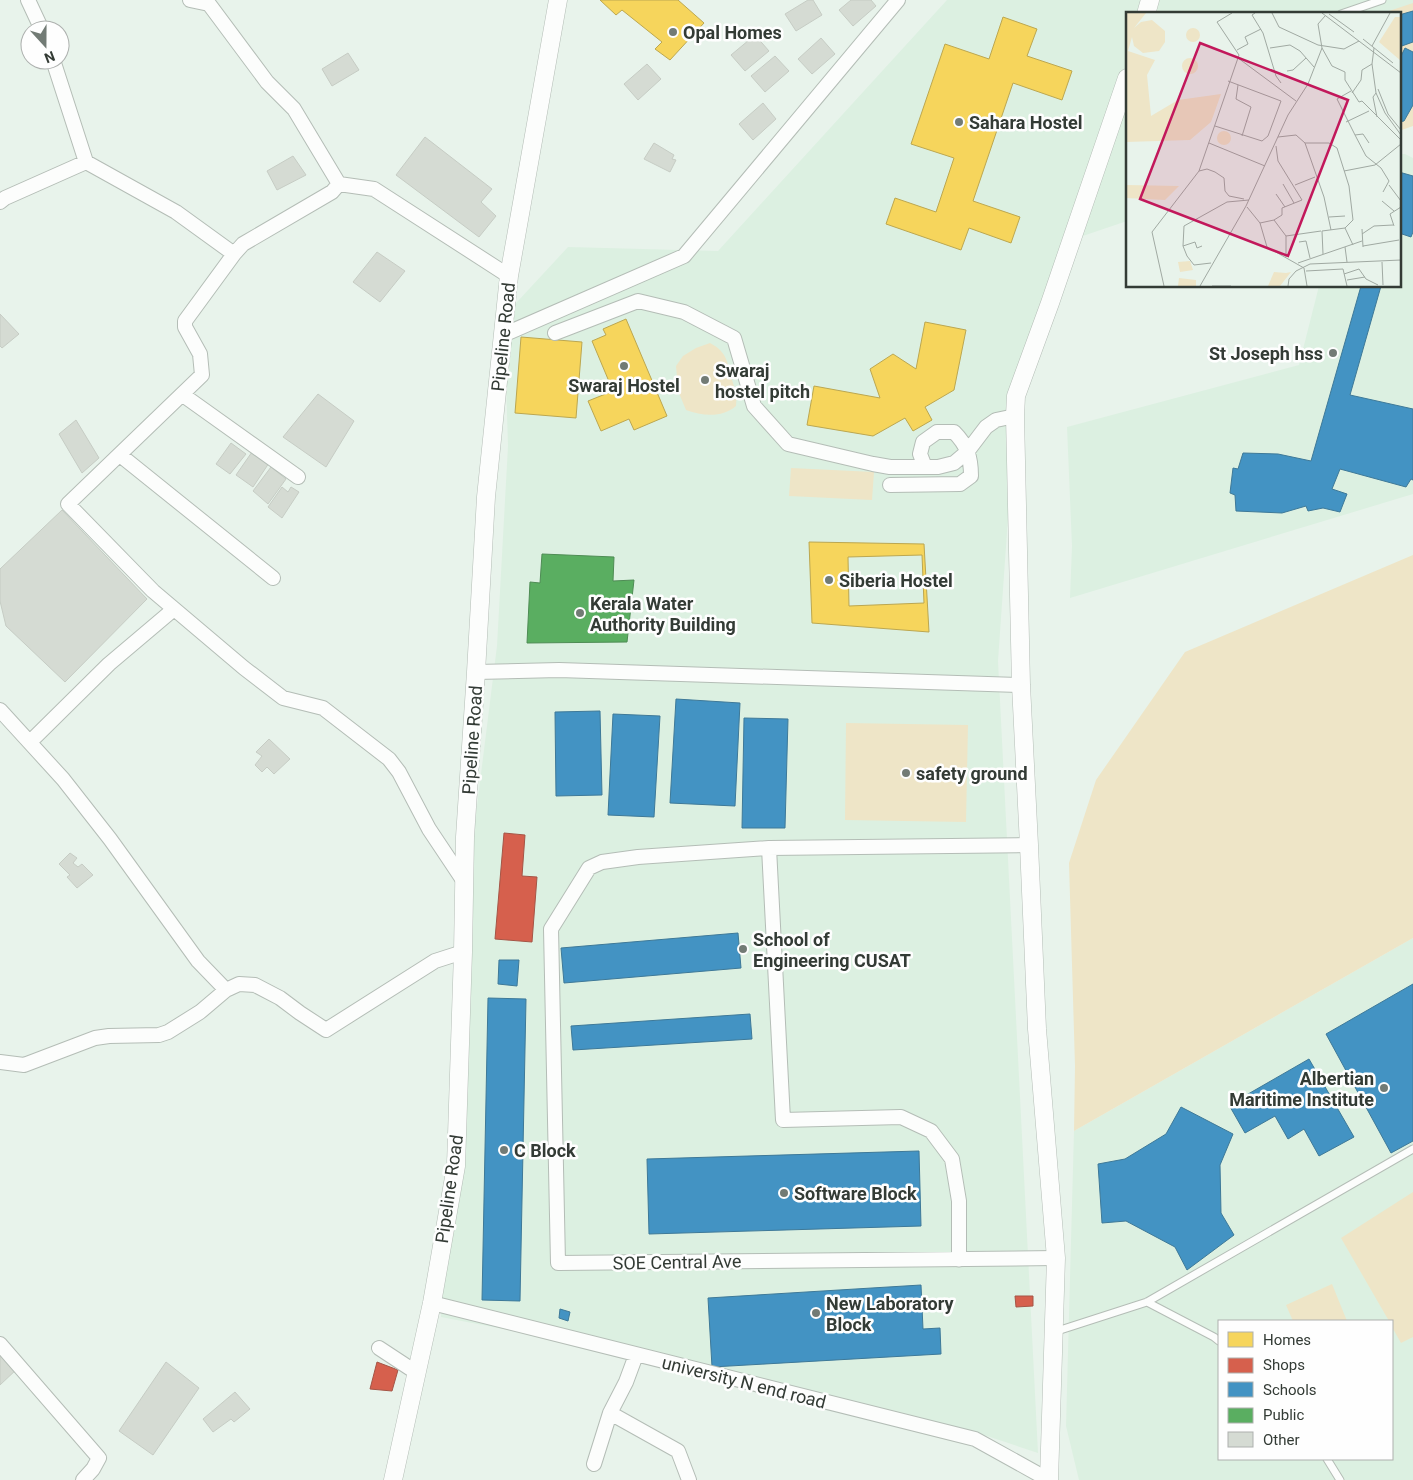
<svg xmlns="http://www.w3.org/2000/svg" width="1413" height="1480" font-family="Roboto,sans-serif">
	<rect width="100%" height="100%" fill="#e8f3eb"/>
	<path fill="#dcf0e1" fill-rule="evenodd" d="M947,0H1413V122L1399,14H1127V221L1071,240L1016,403L998,661L1038,1453L966,1429L682,1363L441,1317L475,822L497,646L508,446L504,316L568,247L718,251Z
		M1399,154H1405L1413,158V494L1070,598L1072,546L1067,427L1299,365L1319,286H1399Z
		M1413,938V1480H1079L1066,1426L1074,1131ZM1219,1321H1392V1459H1219Z"/>
	<path fill="#eee5c7" d="M1413,3V126L1399,131V14H1380Z
		M710,343C729,353 727,364 733,383C736,394 737,393 736,406C722,418 703,416 686,410L676,386L677,377L676,366L683,356L696,348Z
		M791,468L874,472L872,500L789,496Z
		M1413,555V938L1074,1131L1075,1066L1069,863L1096,780L1185,652Z
		M846,723L968,725L966,822L845,820Z
		M1413,1192V1337L1401,1343L1392,1327V1321H1389L1341,1238Z
		M1332,1284L1347,1321H1293L1286,1305Z"/>
	<path fill="#f6d55c" stroke="#bca750" fill-rule="evenodd" d="M600,0H678L704,23L670,60L655,49L662,42L622,10L616,15Z
		M1003,17L1037,29L1027,56L1072,71L1062,100L1013,83L973,201L1020,217L1011,243L969,228L961,250L886,224L895,198L936,212L954,158L911,144L945,44L989,59Z
		M626,319L667,416L634,430L629,419L601,431L588,401L613,391L592,341L606,335L603,329Z
		M925,322L966,330L954,390L925,407L932,420L913,431L905,418L873,436L807,425L814,386L880,398L870,369L893,354L916,369Z
		M521,337L582,342L576,418L515,413Z
		M809,542L924,544L929,632L812,623ZM922,555L924,603L849,606L848,557Z"/>
	<path fill="#d6604d" stroke="#a55546" d="M504,833L525,835L522,876L537,877L532,942L495,939Z
		M1015,1296H1033V1306L1016,1307Z
		M377,1362L398,1370L392,1391L370,1389Z"/>
	<path fill="#4393c3" stroke="#3e7998" d="M1413,11V42L1399,47V15Z
		M1405,48L1413,52V105L1404,121L1399,122V60Z
		M1399,172L1413,176V232L1411,237L1399,233Z
		M1361,286H1381L1350,395L1413,409V480L1411,479L1406,487L1340,469L1332,489L1347,494L1340,512L1323,508L1308,511L1306,506L1282,513L1236,511L1235,495L1230,493L1233,468L1238,469L1243,453L1278,454L1311,461Z
		M676,699L740,703L735,806L670,803Z
		M600,711L602,795L556,796L555,712Z
		M613,714L660,716L654,817L608,815Z
		M744,718L788,719L785,828H742Z
		M738,933L741,968L564,983L561,948Z
		M499,960H519L517,986L498,984Z
		M1413,984V1141L1391,1153L1326,1034Z
		M488,998L526,999L520,1301L482,1300Z
		M750,1014L752,1039L573,1050L571,1026Z
		M1309,1059L1354,1137L1319,1156L1304,1129L1288,1139L1275,1116L1245,1133L1229,1105Z
		M1181,1107L1233,1134L1220,1165L1221,1213L1234,1235L1187,1270L1175,1247L1126,1221L1102,1223L1098,1164L1125,1159L1166,1134Z
		M919,1151L921,1226L649,1234L647,1159Z
		M921,1285L923,1329L940,1328L941,1354L712,1367L708,1298Z
		M560,1309L570,1312L568,1321L559,1318Z"/>
	<path fill="#5aae61" stroke="#4e8c54" d="M542,554L614,557L613,581L634,580L627,642L527,643L530,582L540,583Z"/>
	<path fill="#d5dbd3" stroke="#c6ccc4" d="M808,0H813L822,15L796,31L785,14Z
		M851,0H871L876,6L853,26L839,10Z
		M755,35L769,51L745,71L731,55Z
		M821,38L835,54L812,74L798,59Z
		M348,53L359,70L332,86L322,69Z
		M775,56L789,71L765,92L751,76Z
		M647,64L661,79L638,100L624,84Z
		M763,103L776,119L753,140L739,124Z
		M425,137L492,189L481,202L496,216L479,237L396,175Z
		M654,143L674,155L672,159L676,160L670,172L644,159Z
		M293,156L306,175L277,190L267,171Z
		M377,252L405,271L380,302L353,282Z
		M0,314L19,334L2,348L0,346Z
		M318,394L354,421L326,467L283,437Z
		M76,420L99,458L82,473L59,434Z
		M231,443L246,454L230,474L216,464Z
		M252,452L269,463L253,487L236,475Z
		M271,467L286,479L268,504L253,491Z
		M282,487L288,492L291,487L299,492L282,518L268,507Z
		M62,510L147,599L65,682L6,626L0,601V569Z
		M269,739L290,759L274,774L267,767L262,772L255,765L262,756L256,752Z
		M70,853L77,858L73,863L78,867L82,864L93,875L77,888L67,877L70,875L59,864Z
		M0,1349L18,1368L0,1385Z
		M166,1362L199,1388L153,1455L119,1431Z
		M235,1392L250,1409L234,1422L231,1419L213,1432L203,1419Z"/>
	<g fill="none" stroke-linecap="round" stroke-linejoin="round">
		<g stroke="#b4bdb6" stroke-width="9">
			<path id="service" d="M1341,14L1382,0
				M1147,1302L1214,1337L1219,1341
				M1054,1332L1147,1302L1413,1149
				M1327,1459L1340,1480"/>
		</g>
		<g stroke="#b4bdb6" stroke-width="16">
			<path id="minor" d="M28,0L42,30
				M190,0L209,4L267,82L294,109L339,184L374,189L509,276
				M53,60L86,162L176,212L234,254
				M339,184L332,192L243,244L234,254L185,321V327L200,354L202,375L68,504L153,591L244,668L283,698L323,708L389,759L399,772L429,829L465,883
				M0,202L5,198L86,162
				M555,333L638,301L684,312L734,338L754,406L788,444L873,464L890,467H938L954,463L967,452L986,427L996,420L1015,416
				M503,335L684,256L898,0
				M183,395L298,477
				M120,455L273,578
				M890,485L960,484L971,476C971,457 967,445 954,432H937L923,442L920,454L925,467
				M476,672L559,670L1021,685
				M0,710L63,779L110,839L198,961L226,990
				M30,742L109,664L174,609
				M1029,845L769,848L638,857L602,862L589,868L551,929L558,1263L1056,1258
				M769,848L783,1120L901,1117L931,1131L952,1159L959,1201V1260
				M0,1062L24,1065L95,1038L109,1036L159,1035L168,1032L200,1012L226,990L239,984L255,985L280,998L300,1013L326,1030L435,961L463,952
				M432,1303L975,1439L1049,1480
				M0,1344L99,1458L93,1469L83,1480
				M379,1348L417,1373
				M610,1413L678,1451L689,1480
				M594,1464L610,1413L626,1382L636,1355"/>
		</g>
		<g stroke="#b4bdb6" stroke-width="19">
			<path id="tertiary" d="M1146,14L1150,0
				M393,1480L432,1303L456,1166L463,952L465,837L476,672L486,497L509,276L558,0
				M1049,1480L1056,1258L1037,1029L1029,845L1021,685L1015,416L1016,396L1050,303L1127,78"/>
		</g>
		<use href="#service" stroke="#fcfdfc" stroke-width="7"/>
		<use href="#minor" stroke="#fcfdfc" stroke-width="14"/>
		<use href="#tertiary" stroke="#fcfdfc" stroke-width="18"/>
	</g>
	<g fill="#727b75" stroke="#fefefe" stroke-width="2">
		<circle cx="673" cy="32" r="5"/>
		<circle cx="959" cy="122" r="5"/>
		<circle cx="1333" cy="353" r="5"/>
		<circle cx="624" cy="366" r="5"/>
		<circle cx="705" cy="380" r="5"/>
		<circle cx="829" cy="580" r="5"/>
		<circle cx="580" cy="613" r="5"/>
		<circle cx="906" cy="773" r="5"/>
		<circle cx="743" cy="949" r="5"/>
		<circle cx="1384" cy="1088" r="5"/>
		<circle cx="504" cy="1150" r="5"/>
		<circle cx="784" cy="1193" r="5"/>
		<circle cx="816" cy="1313" r="5"/>
	</g>
	<g text-anchor="middle" dominant-baseline="central" stroke-width="5" stroke-linejoin="round" paint-order="stroke">
		<g font-size="18" font-weight="bold" fill="#333b35" stroke="#fefefe" text-anchor="start">
			<text x="683" y="32">Opal Homes</text>
			<text x="969" y="122">Sahara Hostel</text>
			<text x="1323" y="353" text-anchor="end">St Joseph hss</text>
			<text x="715" y="370">Swaraj<tspan x="715" dy="21">hostel pitch</tspan></text>
			<text x="624" y="385" text-anchor="middle">Swaraj Hostel</text>
			<text x="839" y="580">Siberia Hostel</text>
			<text x="590" y="603">Kerala Water<tspan x="590" dy="21">Authority Building</tspan></text>
			<text x="916" y="773">safety ground</text>
			<text x="753" y="939">School of<tspan x="753" dy="21">Engineering CUSAT</tspan></text>
			<text x="1374" y="1078" text-anchor="end">Albertian<tspan x="1374" dy="21">Maritime Institute</tspan></text>
			<text x="514" y="1150">C Block</text>
			<text x="794" y="1193">Software Block</text>
			<text x="826" y="1303">New Laboratory<tspan x="826" dy="21">Block</tspan></text>
		</g>
		<g font-size="18" fill="#333b35" stroke="#fefefe">
			<text transform="translate(503 337) rotate(-84)">Pipeline Road</text>
			<text transform="translate(472 740) rotate(-86)">Pipeline Road</text>
			<text transform="translate(449 1189) rotate(-82)">Pipeline Road</text>
			<text transform="translate(677 1262) rotate(-1)">SOE Central Ave</text>
			<text transform="translate(744 1382) rotate(14)">university N end road</text>
		</g>
	</g>
	<g transform="translate(1126 12)">
		<rect width="275" height="275" fill="#e8f3eb"/>
		<path d="M0,1H20L8,16L15,10L26,8L39,19V30L33,39L17,41L8,34L6,25L2,39L29,48L21,63L25,104L52,88L95,82L85,110L64,128L0,130ZM269,5H275V49L253,30ZM60 23a7 7 0 1 1 14 0a7 7 0 1 1-14 0ZM56 54a8 8 0 1 1 16 0a8 8 0 1 1-16 0ZM91 126a7 7 0 1 1 14 0a7 7 0 1 1-14 0ZM0,173L53,174L39,188L0,186ZM64,249L67,258L54,260L52,250ZM148,260L160,261L165,260L154,274H142ZM53,266L70,268V274H52Z" fill="#eee5c7"/>
		<path fill="none" stroke="#a0a9a2" stroke-width="1" d="M129,1L126,3L137,21L150,64L155,71M146,1L153,15L192,33L218,37L233,29M196,1L275,61M203,2L228,20M237,27L267,51M246,34L264,1M144,36L164,33L174,39L188,55M196,36L206,54L219,60V68L233,90L236,89L275,128M248,36L246,52L250,81L259,101L275,123M111,38L122,32L119,25L135,17M112,46L170,89M161,59L167,58L180,46M112,73L110,87L125,95L116,124M252,77L262,102L275,118M225,79L211,87L229,123L237,122L243,131M226,81L235,68L236,58L246,52M250,81L247,85L251,105M220,110L243,99M89,114L136,129L142,124L155,89L102,69M229,123L240,144L255,156L263,169L257,180M152,125L170,123L179,131L198,185L205,218M83,131L139,154M179,131H203L211,136L223,174L227,208L219,216L196,219L197,242M73,159L81,157L89,160L98,166L99,179L103,184L118,187M218,159L249,153L275,132M157,172L168,191M169,173L189,165M263,173L275,189M150,182L159,195M256,189L268,199M121,195L134,211L141,235L178,256L181,274M203,205L219,204M148,208L160,224V245M134,211L148,208L156,203V196L176,188L152,149L150,134M268,214L264,202L275,195M219,216L227,233M236,217L237,235M236,222L248,214L267,213M160,224L195,219M173,230L180,229L184,246M57,234L69,230L71,236L76,234M237,234L273,228M219,235L221,250M256,250L257,273M85,251L68,253L61,244L57,234L58,214L101,190L123,188M172,251L236,229M180,259L217,257L221,274M218,262L233,257L240,267L252,273M221,268L239,265M38,274L26,220L73,159L113,43L91,10L106,1M74,274L120,194L162,103L182,72L196,36L192,12L199,4M86,274H105M162,274L163,267L170,259L184,252L275,248"/>
		<path fill="#c2185b" fill-opacity="0.15" stroke="#c2185b" stroke-width="2.5" d="M74,31L222,88L162,244L14,187Z"/>
		<rect width="275" height="275" fill="none" stroke="#333b35" stroke-width="2.5"/>
	</g>
	<rect x="1218" y="1320" width="175" height="140" fill="#fefefe" stroke="#adb0ae"/>
	<rect x="1228" y="1332" width="25" height="15" fill="#f6d55c" stroke="#adb0ae"/>
	<text x="1263" y="1345" font-size="15" fill="#333b35">Homes</text>
	<rect x="1228" y="1358" width="25" height="15" fill="#d6604d" stroke="#adb0ae"/>
	<text x="1263" y="1370" font-size="15" fill="#333b35">Shops</text>
	<rect x="1228" y="1382" width="25" height="15" fill="#4393c3" stroke="#adb0ae"/>
	<text x="1263" y="1395" font-size="15" fill="#333b35">Schools</text>
	<rect x="1228" y="1408" width="25" height="15" fill="#5aae61" stroke="#adb0ae"/>
	<text x="1263" y="1420" font-size="15" fill="#333b35">Public</text>
	<rect x="1228" y="1432" width="25" height="15" fill="#d5dbd3" stroke="#adb0ae"/>
	<text x="1263" y="1445" font-size="15" fill="#333b35">Other</text>
	<g transform="translate(45 45) rotate(159)"><circle r="24" fill="#fefefe" stroke="#adb0ae"/>
	<path d="M0-4L9 19L0 12L-9 19Z" fill="#727b75"/>
	<text y="-8" font-size="14" font-weight="bold" text-anchor="middle" fill="#333b35">N</text>
	</g>
</svg>
